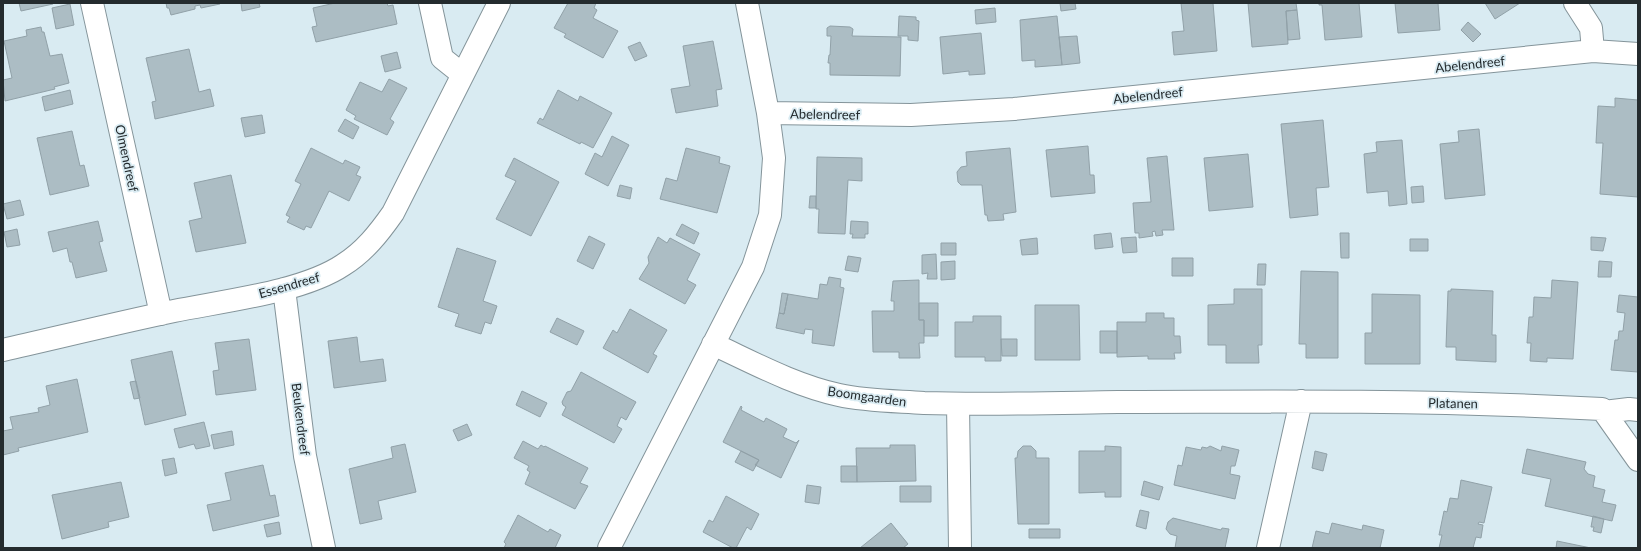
<svg xmlns="http://www.w3.org/2000/svg" width="1641" height="551" font-family="Lato,sans-serif">
	<rect width="100%" height="100%" fill="#d9ebf2"/>
	<path fill="#acbdc4" stroke="#91a1a8" d="M19,3H52L53,4L21,11Z
		M166,3H219L220,4L201,8L200,5L195,6V9L171,15L169,8H167Z
		M241,3H259L260,7L242,11Z
		M335,3H387L388,6L393,5L397,24L316,42L312,27L317,26L313,8Z
		M568,3H596L594,8L597,10L593,18L618,31L603,58L564,37L566,34L554,28Z
		M1060,3H1075L1076,9L1061,11Z
		M1181,3H1213L1217,51L1174,55L1172,32L1184,31Z
		M1248,3H1296L1297,10L1286,11L1288,44L1252,47Z
		M1319,3H1359L1362,37L1325,40L1322,5H1319Z
		M1395,3H1438L1440,30L1398,33Z
		M1485,3H1520L1495,19Z
		M70,4L74,25L56,29L52,8Z
		M995,8L996,22L976,24L975,10Z
		M1297,10L1300,39L1288,40L1286,11Z
		M899,16L916,17V20L919,21L918,41L908,40V36H898Z
		M1057,16L1062,65L1035,67V60L1022,61L1020,20Z
		M1468,22L1481,34L1473,42L1461,30Z
		M830,26L850,27L853,29L852,36L901,37L900,76L830,75V63H828L829,55H830L831,36H827V28Z
		M41,27L42,32H44L50,56L62,54L69,83L54,87L55,89L5,101L3,80L12,78L4,41L27,36L26,30Z
		M981,33L985,74L969,75V71L943,74L940,37Z
		M1077,36L1080,63L1062,65L1059,37Z
		M713,41L722,89L716,90L718,106L676,113L671,89L690,86L683,46Z
		M640,42L647,56L635,61L628,47Z
		M189,49L199,92L210,89L214,106L155,119L152,102L156,101L146,58Z
		M397,52L401,68L385,72L381,56Z
		M389,79L407,88L390,119L394,122L387,135L354,119L356,116L346,110L360,82L382,92Z
		M70,90L73,104L45,111L42,97Z
		M558,90L578,101L580,96L612,113L593,148L581,142L580,144L537,123L540,118L543,120Z
		M1615,98L1638,100V197L1600,194L1603,143H1596L1598,106L1615,107Z
		M262,115L265,133L245,137L241,118Z
		M345,119L359,127L353,139L338,131Z
		M1323,120L1329,187L1316,188L1318,215L1290,218L1281,124Z
		M1479,129L1485,195L1445,199L1440,144L1459,142L1458,131Z
		M72,131L80,166L84,165L89,186L50,195L37,138Z
		M612,136L629,145L608,186L585,174L595,153L602,157Z
		M1402,140L1407,204L1389,206L1388,191L1367,193L1364,154L1377,152L1376,142Z
		M1088,146L1090,175H1094L1095,193L1051,197L1046,150Z
		M311,148L343,164L345,160L360,167L356,175L361,177L349,201L329,191L311,228L306,226L304,230L287,222L290,217L286,215L301,184L295,181Z
		M686,148L720,157L719,163L730,166L717,213L660,199L666,178L677,181Z
		M1010,148L1016,212L1003,214L1004,220L988,221L987,215H985L982,185H961L958,182L957,172L961,167L967,166L966,152Z
		M1248,154L1253,207L1209,211L1204,158Z
		M1167,156L1174,230H1162L1163,235L1156,236L1155,231L1152,232L1153,236L1139,238V233H1135L1133,203L1151,202L1147,158Z
		M817,157L862,158V181L848,180L845,234L818,233L819,209H816Z
		M514,158L559,182L531,236L496,219L516,181L505,176Z
		M231,175L246,243L196,252L189,221L202,218L194,183Z
		M620,185L632,188L630,199L617,196Z
		M1423,186L1424,202L1412,203L1411,187Z
		M810,196H816V208H809Z
		M20,200L24,215L7,219L3,204Z
		M98,221L103,241L99,242L107,271L76,278L72,262H70L67,248L53,252L48,232Z
		M851,221L868,222V234H865V238H852L853,234H850Z
		M682,224L699,233L694,244L676,235Z
		M17,229L20,245L7,247L4,232Z
		M1111,233L1113,247L1095,249L1094,235Z
		M1340,233H1349V258H1341Z
		M589,236L605,244L593,269L577,261Z
		M658,237L667,243L670,238L700,254L687,280L696,285L685,304L639,279L649,263L648,257Z
		M1136,237L1137,252L1123,253L1121,238Z
		M1591,237L1606,238L1603,251L1591,250Z
		M1037,238L1038,254L1022,255L1020,240Z
		M1410,239H1428V251H1410Z
		M941,243H956V255H941Z
		M457,248L496,261L483,301L497,306L491,324L485,322L481,334L455,326L459,314L438,307Z
		M936,254L937,279H927L928,273L922,274V255Z
		M848,256L861,258L858,272L845,270Z
		M1172,258H1193V276H1172Z
		M955,261V279L941,280V262Z
		M1599,261L1612,262L1611,277H1598Z
		M1258,264H1266L1265,285H1257Z
		M1301,271L1338,272V358H1306V344H1299Z
		M829,277L841,279L840,287L844,288L834,346L812,343L813,330L805,329L804,334L776,328L779,313L784,314L788,294L818,299L820,284L827,285Z
		M919,280V320H924V343H919L920,358H899V352H873L872,311H894V301H891L893,281Z
		M1552,280L1578,282L1573,359L1547,358V362L1530,361L1531,343H1527L1529,317H1533L1534,297L1551,298Z
		M1234,289H1262V345H1258L1259,363H1226V345H1208V305L1234,304Z
		M1451,289L1493,291L1492,335H1496V362L1456,360V347H1446L1448,291H1451Z
		M782,293L788,294L784,314L779,313Z
		M1372,294L1420,295V364H1365V333H1372Z
		M1619,295L1638,297V372L1611,370L1615,340H1618L1619,331H1623L1625,313L1617,312Z
		M919,303H938V336H924V320H919Z
		M1035,305H1079L1080,360H1035Z
		M630,309L667,330L653,354L657,356L648,373L603,348L613,330L617,333Z
		M1146,313H1164V318H1174V336H1180L1181,353H1174L1175,359H1148V356L1117,357V322H1146Z
		M973,316H1001V361H985V357H955V322H973Z
		M557,318L584,331L577,345L550,332Z
		M1100,331H1117V353H1100Z
		M357,337L360,362L383,359L386,381L334,388L328,341Z
		M249,339L256,390L216,395L213,371L219,370L215,343Z
		M1001,339H1017V356H1002Z
		M172,351L186,415L145,425L131,360Z
		M581,372L636,402L626,420L621,417L617,426L622,429L614,443L562,415L566,407L563,405L562,402L567,392L571,391Z
		M77,379L88,432L18,448L19,451L3,455V431L13,429L10,417L39,412L38,408L50,405L46,386Z
		M136,381L140,398L134,399L130,382Z
		M522,391L547,403L540,417L516,405Z
		M741,406L742,407L741,410L764,422L766,418L787,429L783,437L796,443L799,440L781,478L755,465L759,460L723,442Z
		M204,422L210,446L196,449L194,444L179,448L174,429Z
		M467,424L472,435L458,441L453,430Z
		M232,431L234,445L214,449L211,435Z
		M523,441L538,449L541,445L544,447L545,446L588,468L580,483L588,486L575,509L525,484L530,472L527,470L529,466L514,458Z
		M405,444L416,492L378,501L382,519L360,524L349,469L393,458L391,447Z
		M890,445H915L916,481L857,482L856,448H890Z
		M1023,446H1031L1036,451V458H1049V524H1018L1015,458H1017L1018,451Z
		M1105,446L1121,447V497H1105V492L1079,493V451H1105Z
		M1210,446L1221,451L1222,446L1239,450L1235,466H1231L1230,474L1240,476L1235,499L1174,485L1178,465L1182,466L1186,447L1201,450L1202,447L1207,448Z
		M1527,449L1586,462L1584,469L1588,474L1595,476L1593,487L1605,490L1602,502L1616,505L1612,521L1545,506L1551,479L1522,473Z
		M741,451L759,460L753,471L735,462Z
		M1315,451L1327,454L1323,471L1312,468Z
		M174,458L177,473L165,476L162,460Z
		M263,465L270,496L275,495L279,516L213,531L207,505L231,500L225,473Z
		M841,466H857V482H841Z
		M1461,480L1492,487L1484,523L1479,522L1478,524L1483,525L1481,538L1476,537L1473,548H1439L1442,535H1439L1444,511L1447,512L1450,498L1458,499Z
		M1144,481L1163,487L1159,500L1141,495Z
		M121,482L129,517L108,522L109,527L62,539L52,495Z
		M807,485L821,487L819,504L805,502Z
		M900,486H931V502H900Z
		M726,496L759,514L751,530L747,527L736,548H733L703,532L709,520L713,522Z
		M1140,510L1149,512L1146,529L1136,526Z
		M518,515L548,532L550,529L561,535L555,548H504L506,544L504,542Z
		M1593,516L1604,519L1601,533L1593,531L1594,527H1591Z
		M1173,518L1221,530L1222,528L1229,529L1225,548H1175L1177,536L1170,534L1166,529L1168,522Z
		M279,522L281,534L267,537L264,525Z
		M891,523L908,544L903,548H860Z
		M1332,523L1362,530L1363,525L1384,530L1380,548H1312L1316,531L1329,534Z
		M1029,529H1060V538H1029Z
		M1557,541L1591,548H1556Z"/>
	<g fill="none" stroke-linecap="round" stroke-linejoin="round">
		<g stroke="#84949a" stroke-width="24">
			<path id="minor" d="M92,3L161,314
				M430,3L442,58L462,74
				M747,3L768,113L911,115L1014,109L1593,51L1638,54
				M1575,3L1591,28L1593,51
				M284,289L305,456L324,548
				M713,344C754,363 794,385 839,395C866,401 896,401 924,403C989,405 1054,403 1118,402C1280,401 1441,400 1602,409L1638,460
				M3,350C60,337 117,323 174,311C223,301 303,292 343,265C364,252 379,233 393,213L499,3
				M958,404L960,548
				M1604,412L1629,409L1638,410
				M609,548L753,267L770,215L774,158L768,113
				M1268,548L1301,401"/>
		</g>
		<use href="#minor" stroke="#fff" stroke-width="22"/>
	</g>
	<g text-anchor="middle" dominant-baseline="central" stroke-width="3.5" stroke-linejoin="round" paint-order="stroke">
		<g font-size="13" fill="#242b2e" stroke="#d9ebf2">
			<text transform="translate(1470 64) rotate(-6)">Abelendreef</text>
			<text transform="translate(1148 95) rotate(-6)">Abelendreef</text>
			<text transform="translate(825 114) rotate(1)">Abelendreef</text>
			<text transform="translate(127 158) rotate(78)">Olmendreef</text>
			<text transform="translate(289 285) rotate(-16)">Essendreef</text>
			<text transform="translate(867 396) rotate(8)">Boomgaarden</text>
			<text transform="translate(1453 403) rotate(1)">Platanen</text>
			<text transform="translate(301 419) rotate(83)">Beukendreef</text>
		</g>
	</g>
	<rect width="1641" height="551" fill="none" stroke="#242b2e" stroke-width="8"/>
</svg>
